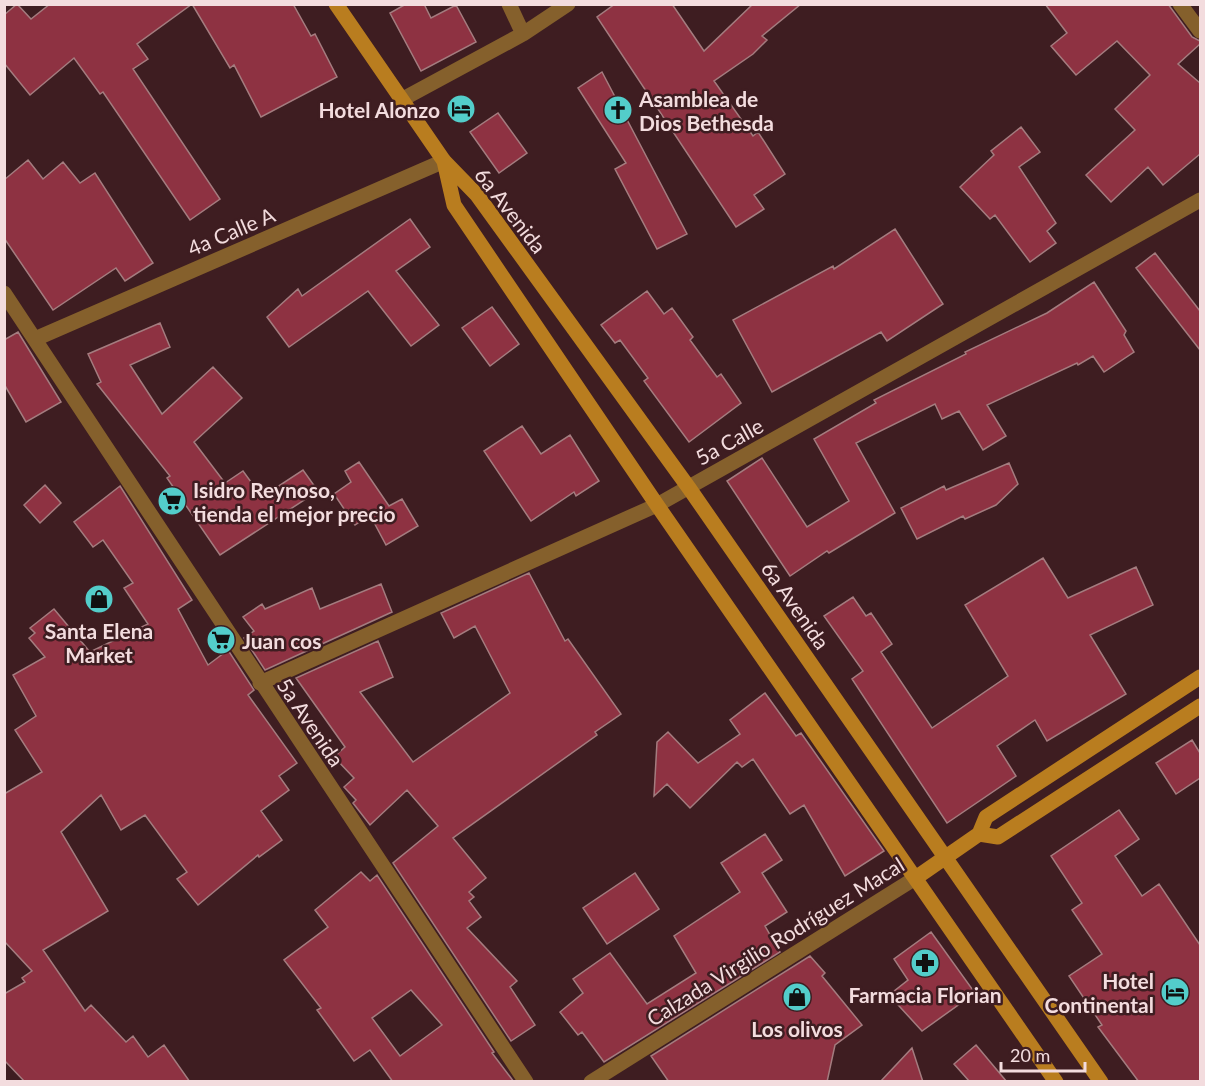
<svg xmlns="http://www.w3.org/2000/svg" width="1205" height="1086" font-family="Lato,sans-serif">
	<rect width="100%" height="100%" fill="#3e1d21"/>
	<path fill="#8e3242" stroke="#a47c7f" stroke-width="1.5" fill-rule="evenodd" d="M17,4L31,19L50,4H192L137,44L148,59L133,69L220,199L190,220L103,92L100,94L74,58L30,95L4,63V15Z
		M192,4H293L311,36L315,34L337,77L261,117L234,65L230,68Z
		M406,4H424L431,18L456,5L476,42L421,71L390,13Z
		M615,4H672L704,51L753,4H801L762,36L767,40L753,54L714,81L753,136L758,132L785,174L754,195L764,209L736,227L597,17Z
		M1045,4H1168L1192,37L1200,41V44L1178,64L1200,83V154L1163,185L1148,167L1111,202L1086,175L1135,130L1115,109L1150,75L1117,41L1076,75L1051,46L1067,33Z
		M602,72L687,234L657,249L615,169L626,163L578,88Z
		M498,113L527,153L499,173L470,132Z
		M1021,127L1040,152L1019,167L1056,223L1047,231L1056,243L1030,262L995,215L990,219L960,187L994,155L991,151Z
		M28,160L43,179L63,162L80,183L95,173L153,263L125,281L116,268L53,310L4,238V180Z
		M410,219L430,247L396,271L439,325L411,346L368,291L289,347L267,317L298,289L302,296Z
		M895,229L943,304L887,341L881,332L772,392L733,320L833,266L834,269Z
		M1155,253L1200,311V350L1136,268Z
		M1094,282L1126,331L1124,335L1134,352L1104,372L1093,356L1078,365L1077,363L987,405L1006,436L983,450L959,411L942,419L935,404L856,443L895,513L829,553L827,551L790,576L727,481L762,458L807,527L849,501L814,439L876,403L874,400L966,354L965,352L1047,313Z
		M647,291L664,314L672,308L693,337L690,340L717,377L721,374L741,403L689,442L644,381L648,378L620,340L615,343L601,325Z
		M492,307L519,344L490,366L462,328Z
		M160,323L170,347L130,365L162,414L213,367L242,398L194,442L225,483L243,471L262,497L303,470L318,491L220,555L167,478L170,476L97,384L101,382L88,354Z
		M18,332L61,402L26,422L4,384V340Z
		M522,426L541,454L570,435L599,481L576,496L574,492L531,521L484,451Z
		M359,462L389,506L402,499L418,526L386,545L370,515L355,525L334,494L351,482L345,471Z
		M1009,463L1018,484L996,505L965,519L963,516L917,539L901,508L944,486L946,490Z
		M45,485L61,503L40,523L24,505Z
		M120,486L192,600L178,609L208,665L228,650L254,690L248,695L297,763L279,776L289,790L261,811L282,840L259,857L258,855L198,905L177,879L187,872L145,815L121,830L101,795L61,832L108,911L43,950L85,1011L91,1005L126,1042L133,1036L148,1057L164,1045L190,1082H25L4,1060V994L25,982L22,978L32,971L4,941V794L42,772L15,730L36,716L13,675L45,657L29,638L35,633L30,628L54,609L90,652L148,624L124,588L133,583L103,540L93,547L74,522Z
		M1043,558L1068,598L1136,567L1153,605L1090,635L1126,694L1047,741L1035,720L997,746L1016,776L947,823L852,679L863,671L824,616L853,597L866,616L871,613L892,644L881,652L932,728L1008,676L965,605Z
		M529,573L565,641L568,639L621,714L595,732L597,735L453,838L486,878L469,892L474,897L469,901L481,917L467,928L517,981L510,987L535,1025L511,1041L393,863L438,826L407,790L370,825L353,803L356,800L344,787L354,778L334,757L345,747L296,678L378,641L393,677L360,692L413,762L510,693L475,626L454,638L441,613Z
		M381,584L392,612L265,670L244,638L254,631L243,617L262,604L265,609L312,588L320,609Z
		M765,693L796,736L801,733L884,851L845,876L804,805L790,814L753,759L742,767L737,762L690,808L667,784L654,796L657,742L668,732L698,763L740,734L730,720Z
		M1192,740L1200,753V778L1176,794L1156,763Z
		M1119,810L1139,839L1115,856L1142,896L1159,884L1200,945V1082H1139L1098,1027L1102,1025L1069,976L1102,954L1072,910L1082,903L1051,856Z
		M765,834L782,860L762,873L787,912L765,926L780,952L604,1062L582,1032L578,1035L560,1012L583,993L573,979L610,953L647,1004L696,973L674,936L740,892L721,863Z
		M361,872L370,881L377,875L494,1052L492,1053L514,1082H393L370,1050L354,1061L317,1010L321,1008L284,960L328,927L315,910ZM411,990L442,1025L400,1056L372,1018Z
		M635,873L659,909L607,944L583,908Z
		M931,932L975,993L922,1031L889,995L908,980L894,959Z
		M810,956L825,973L822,976L862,1025L835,1045L827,1082H669L651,1056Z
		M976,1045L1007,1082H970L954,1064Z
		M912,1048L923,1082H880Z"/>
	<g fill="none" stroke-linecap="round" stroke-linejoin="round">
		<path stroke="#85602c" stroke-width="15" d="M509,4L523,34
			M1180,4L1200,31
			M401,100L523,34L568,4
			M4,293L526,1082
			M35,339L444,161
			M260,683L657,505L1200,200
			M591,1082L917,877"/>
		<path stroke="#b97d1f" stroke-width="15" d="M336,4L444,161L477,195L689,488L1101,1082
			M444,161L454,205L657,505L1056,1082
			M979,834L998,837L1200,706
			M917,877L979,834L986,817L1200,677"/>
	</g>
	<defs>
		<g id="hotel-disc" transform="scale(1.5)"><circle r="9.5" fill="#53cdca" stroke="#3e1d21"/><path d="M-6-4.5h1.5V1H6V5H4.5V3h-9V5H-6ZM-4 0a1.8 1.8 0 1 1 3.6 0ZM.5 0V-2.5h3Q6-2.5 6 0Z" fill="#111"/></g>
		<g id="church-disc" transform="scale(1.5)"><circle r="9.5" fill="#53cdca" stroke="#3e1d21"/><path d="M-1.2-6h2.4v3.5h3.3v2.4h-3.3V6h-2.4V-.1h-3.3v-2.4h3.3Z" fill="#111"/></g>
		<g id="supermarket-disc" transform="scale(1.5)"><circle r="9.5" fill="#53cdca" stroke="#3e1d21"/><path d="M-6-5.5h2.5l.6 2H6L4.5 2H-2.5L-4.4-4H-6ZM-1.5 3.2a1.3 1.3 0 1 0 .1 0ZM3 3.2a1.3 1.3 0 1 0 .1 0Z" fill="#111"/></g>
		<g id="shop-disc" transform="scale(1.5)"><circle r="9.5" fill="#53cdca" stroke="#3e1d21"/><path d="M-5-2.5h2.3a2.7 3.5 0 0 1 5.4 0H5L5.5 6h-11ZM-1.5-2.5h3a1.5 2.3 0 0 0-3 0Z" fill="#111"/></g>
		<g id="pharmacy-disc" transform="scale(1.5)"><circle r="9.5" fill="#53cdca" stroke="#3e1d21"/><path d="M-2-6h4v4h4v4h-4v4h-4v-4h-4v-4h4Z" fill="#111"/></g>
	</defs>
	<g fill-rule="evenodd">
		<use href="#hotel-disc" x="461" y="109"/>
		<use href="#church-disc" x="618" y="110"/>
		<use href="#supermarket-disc" x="172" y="501"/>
		<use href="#shop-disc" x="99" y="599"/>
		<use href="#supermarket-disc" x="221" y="640"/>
		<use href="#pharmacy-disc" x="925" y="963"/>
		<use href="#hotel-disc" x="1175" y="992"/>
		<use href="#shop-disc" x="797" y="997"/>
	</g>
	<g text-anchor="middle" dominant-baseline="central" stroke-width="5" stroke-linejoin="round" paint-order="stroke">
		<g font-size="21" font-weight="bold" fill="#f3dcde" stroke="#3e1d21" text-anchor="start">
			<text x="639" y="98">Asamblea de<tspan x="639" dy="24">Dios Bethesda</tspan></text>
			<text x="440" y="109" text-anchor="end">Hotel Alonzo</text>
			<text x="193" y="489">Isidro Reynoso,<tspan x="193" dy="24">tienda el mejor precio</tspan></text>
			<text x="99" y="630" text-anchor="middle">Santa Elena<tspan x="99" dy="24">Market</tspan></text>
			<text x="242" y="640">Juan cos</text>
			<text x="1154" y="980" text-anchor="end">Hotel<tspan x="1154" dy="24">Continental</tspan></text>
			<text x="925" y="994" text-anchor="middle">Farmacia Florian</text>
			<text x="797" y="1028" text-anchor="middle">Los olivos</text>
		</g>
		<g font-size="21" fill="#f3dcde" stroke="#3e1d21">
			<text transform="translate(511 210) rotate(52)">6a Avenida</text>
			<text transform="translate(231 231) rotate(-23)">4a Calle A</text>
			<text transform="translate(729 441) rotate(-29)">5a Calle</text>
			<text transform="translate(796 605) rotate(55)">6a Avenida</text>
			<text transform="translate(311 722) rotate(56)">5a Avenida</text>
			<text transform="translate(775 941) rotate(-32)">Calzada Virgilio Rodríguez Macal</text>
		</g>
	</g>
	<rect width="1205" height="1086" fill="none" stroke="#f3dcde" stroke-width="12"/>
	<path d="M1001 1062v9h84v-9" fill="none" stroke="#f3dcde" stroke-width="3"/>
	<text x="1010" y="1062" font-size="18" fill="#f3dcde" stroke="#3e1d21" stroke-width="4.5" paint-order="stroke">20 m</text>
</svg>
